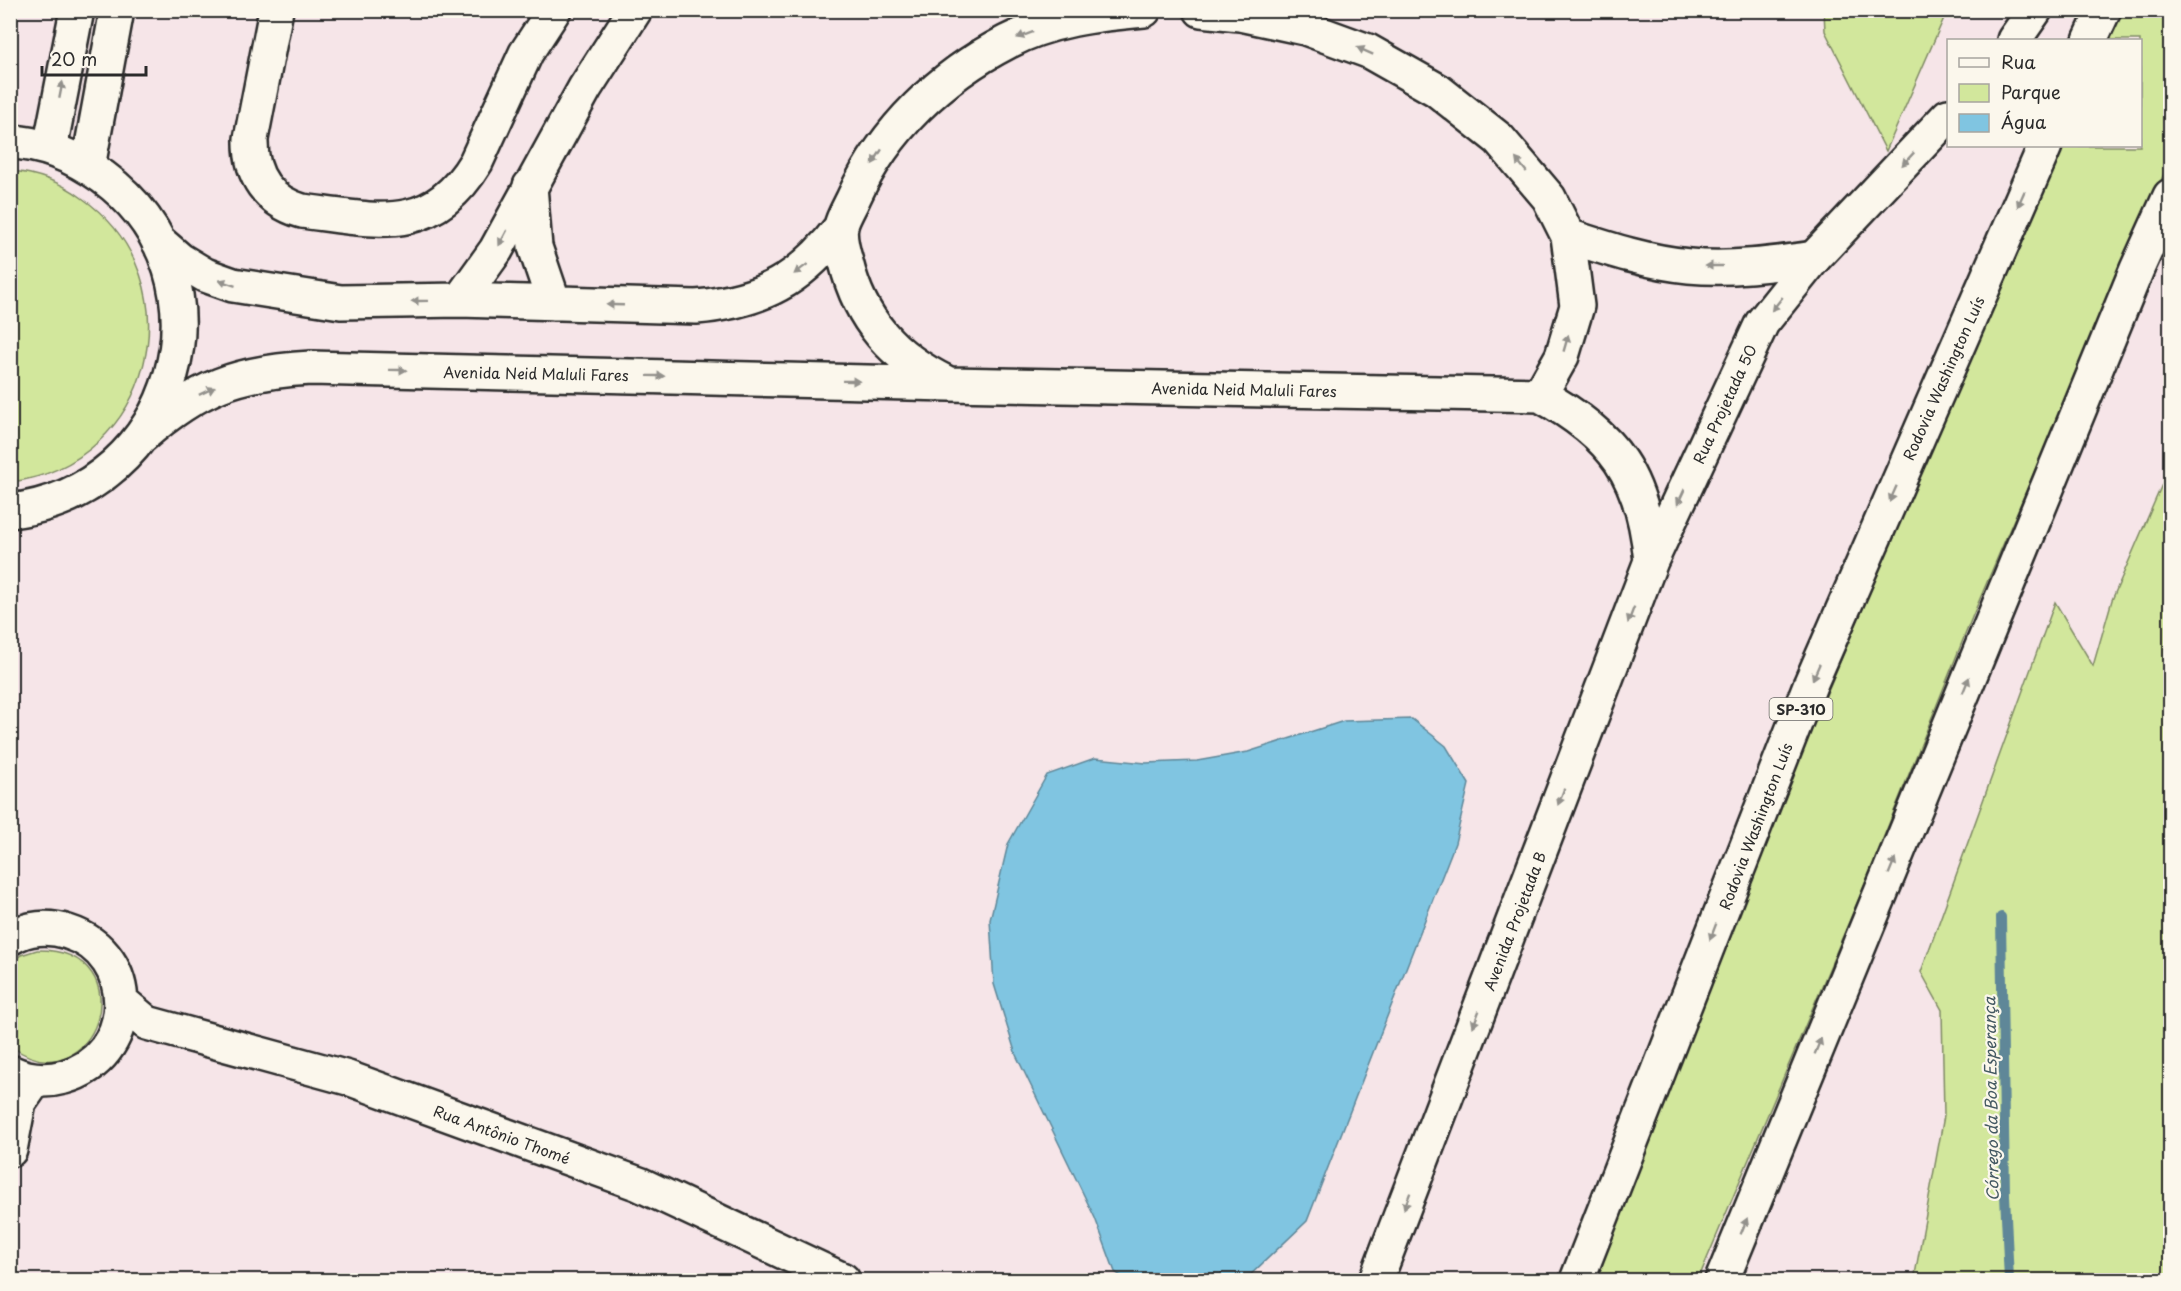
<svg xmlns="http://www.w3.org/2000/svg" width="2181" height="1291" font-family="'Playpen Sans',sans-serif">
	<rect width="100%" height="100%" fill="#f6e5e8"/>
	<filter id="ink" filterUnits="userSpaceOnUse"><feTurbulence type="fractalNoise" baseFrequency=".0167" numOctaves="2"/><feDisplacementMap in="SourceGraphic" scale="12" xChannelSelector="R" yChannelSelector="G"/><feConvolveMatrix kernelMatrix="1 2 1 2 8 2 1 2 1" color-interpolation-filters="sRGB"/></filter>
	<g filter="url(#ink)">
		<path fill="#d2e79c" stroke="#7e8964" stroke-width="1.5" d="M1824,11H1947L1886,151L1825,31Z
			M2119,11H2170V160L2077,372L1973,615L1862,891L1698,1280H1589L1773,820L1916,483L2026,216L2058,146H2140V40H2106Z
			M10,171C36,173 62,183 82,198C199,281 153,464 11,482Z
			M2170,466V1280H1914L1944,1116L1942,1010L1921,972L2055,602L2093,666L2112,600Z
			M37,950C149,949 94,1108 11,1046V963L21,955Z"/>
		<path fill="#80c5e1" stroke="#5e8798" stroke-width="1.5" d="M1412,719L1446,746L1469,784L1455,843L1307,1221L1245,1280H1127L1115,1272L1095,1218L1016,1055L994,984L990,920L1008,844L1047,775L1095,758L1146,763L1197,761L1248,752L1344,721Z"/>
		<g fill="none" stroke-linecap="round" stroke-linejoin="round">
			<path stroke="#5e8798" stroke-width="10" d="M2001,917L2005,1195L2009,1280"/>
			<g stroke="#2b2b2b" stroke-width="38">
				<path id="street" d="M276,10L251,139C250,175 268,201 302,211C375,220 431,237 476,162L526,53L554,10
					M1201,10L1240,14L1305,28L1368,51L1437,90L1499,139L1549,198L1568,236L1577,306L1562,356L1540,395
					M10,142C45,143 75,157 103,177C240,278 178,492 10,511
					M50,148L77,10
					M88,167L117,10
					M530,186L535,247L554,303
					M1568,236C1608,249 1647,262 1689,266C1731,270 1773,264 1814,258
					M158,241L180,260L205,275L233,285L341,302L460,300L696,307C762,301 801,280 841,227
					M460,300L496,250L585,88L635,10
					M947,383C893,357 860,320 846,262C843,252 839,236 841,226C843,217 850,206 854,197C885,129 941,76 1007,42C1049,20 1097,14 1144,10
					M142,436C198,387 237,372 311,368L949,384L1540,395C1614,435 1643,476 1651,561
					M10,938C27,927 49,926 68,932C141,955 137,1057 64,1077C46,1082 27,1080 10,1072
					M122,1002L147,1023L348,1078L639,1184L843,1280
					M10,1150L19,1103L35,1080
					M1376,1280L1651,561L1762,323L1814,258"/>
			</g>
			<g stroke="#2b2b2b" stroke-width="38">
				<path id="highway" d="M2014,40L2035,10
					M2090,40L2104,10
					M1814,258L1948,116
					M1577,1280L1810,685L2045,146
					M1722,1280L2137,269L2170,196"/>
			</g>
			<use href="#street" stroke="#fbf7ec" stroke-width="33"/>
			<use href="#highway" stroke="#fbf7ec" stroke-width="33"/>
		</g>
		<defs><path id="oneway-solid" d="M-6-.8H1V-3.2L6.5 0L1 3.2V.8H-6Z" transform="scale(1.5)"/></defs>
		<g fill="#93918c">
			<use href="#oneway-solid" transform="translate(1025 35) rotate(160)"/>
			<use href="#oneway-solid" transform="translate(1365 51) rotate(-156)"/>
			<use href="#oneway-solid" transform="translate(61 90) rotate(-79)"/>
			<use href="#oneway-solid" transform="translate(877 157) rotate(123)"/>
			<use href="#oneway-solid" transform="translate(1908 159) rotate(133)"/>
			<use href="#oneway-solid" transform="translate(1521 165) rotate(-129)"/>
			<use href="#oneway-solid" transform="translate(2021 199) rotate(114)"/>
			<use href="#oneway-solid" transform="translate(503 238) rotate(118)"/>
			<use href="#oneway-solid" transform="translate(1714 266) rotate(-180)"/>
			<use href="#oneway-solid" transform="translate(801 269) rotate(143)"/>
			<use href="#oneway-solid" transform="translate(227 283) rotate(-161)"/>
			<use href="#oneway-solid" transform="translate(420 301) rotate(179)"/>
			<use href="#oneway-solid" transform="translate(1777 304) rotate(129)"/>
			<use href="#oneway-solid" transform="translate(615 305) rotate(-178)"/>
			<use href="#oneway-solid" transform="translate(1566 343) rotate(-74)"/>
			<use href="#oneway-solid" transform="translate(398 370) rotate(1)"/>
			<use href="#oneway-solid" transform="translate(656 376) rotate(1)"/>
			<use href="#oneway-solid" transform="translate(851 381) rotate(1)"/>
			<use href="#oneway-solid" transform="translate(207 391) rotate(-25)"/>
			<use href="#oneway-solid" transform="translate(1893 494) rotate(114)"/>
			<use href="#oneway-solid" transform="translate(1681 497) rotate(115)"/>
			<use href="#oneway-solid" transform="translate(1631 615) rotate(111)"/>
			<use href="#oneway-solid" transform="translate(1816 672) rotate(114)"/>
			<use href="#oneway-solid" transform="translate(1966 685) rotate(-68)"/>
			<use href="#oneway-solid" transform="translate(1561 797) rotate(111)"/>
			<use href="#oneway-solid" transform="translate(1892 866) rotate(-68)"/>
			<use href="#oneway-solid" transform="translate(1713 932) rotate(111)"/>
			<use href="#oneway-solid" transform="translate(1476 1019) rotate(111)"/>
			<use href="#oneway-solid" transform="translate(1818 1046) rotate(-68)"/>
			<use href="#oneway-solid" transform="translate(1407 1201) rotate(111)"/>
			<use href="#oneway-solid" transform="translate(1744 1226) rotate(-68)"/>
		</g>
	</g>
	<g text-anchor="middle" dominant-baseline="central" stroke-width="4.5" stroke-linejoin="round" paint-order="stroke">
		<rect fill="#fbf7ec" stroke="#696865" stroke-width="1.5" x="1769.5" y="698" width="63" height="22" rx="4.5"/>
		<g font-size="14" font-weight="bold" fill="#2b2b2b">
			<text x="1801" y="709">SP-310</text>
		</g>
		<g font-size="15" fill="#2b2b2b" stroke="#fbf7ec">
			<text transform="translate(536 373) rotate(1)">Avenida Neid Maluli Fares</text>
			<text transform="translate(1943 378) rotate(-66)">Rodovia Washington Luís</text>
			<text transform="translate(1244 389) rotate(1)">Avenida Neid Maluli Fares</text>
			<text transform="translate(1724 404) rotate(-65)">Rua Projetada 50</text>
			<text transform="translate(1755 826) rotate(-69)">Rodovia Washington Luís</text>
			<text transform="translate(1514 921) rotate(-69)">Avenida Projetada B</text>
			<text transform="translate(502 1134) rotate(20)">Rua Antônio Thomé</text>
		</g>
		<g font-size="16" font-style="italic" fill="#445962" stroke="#fbf7ec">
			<text transform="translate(1990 1099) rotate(-91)">Córrego da Boa Esperança</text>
		</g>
	</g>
	<rect width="2181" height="1291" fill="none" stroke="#fbf7ec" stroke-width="36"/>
	<rect x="18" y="18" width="2145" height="1255" fill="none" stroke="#2b2b2b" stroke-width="2" filter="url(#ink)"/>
	<rect x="1947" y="39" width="195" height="108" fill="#fbf7ec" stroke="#a8a59f" stroke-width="1.5"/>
	<rect x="1959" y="58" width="30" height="9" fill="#fbf7ec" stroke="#a8a59f" stroke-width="1.5"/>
	<text x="2001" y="69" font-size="18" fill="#2b2b2b">Rua</text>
	<rect x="1959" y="84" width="30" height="18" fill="#d2e79c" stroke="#a8a59f" stroke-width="1.5"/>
	<text x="2001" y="99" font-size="18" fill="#2b2b2b">Parque</text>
	<rect x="1959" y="114" width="30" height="18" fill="#80c5e1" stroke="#a8a59f" stroke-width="1.5"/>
	<text x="2001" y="129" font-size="18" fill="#2b2b2b">Água</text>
	<path d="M42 66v9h104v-9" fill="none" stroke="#2b2b2b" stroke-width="3"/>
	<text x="51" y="66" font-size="18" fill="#2b2b2b" stroke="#fbf7ec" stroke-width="4.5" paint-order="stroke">20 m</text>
</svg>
